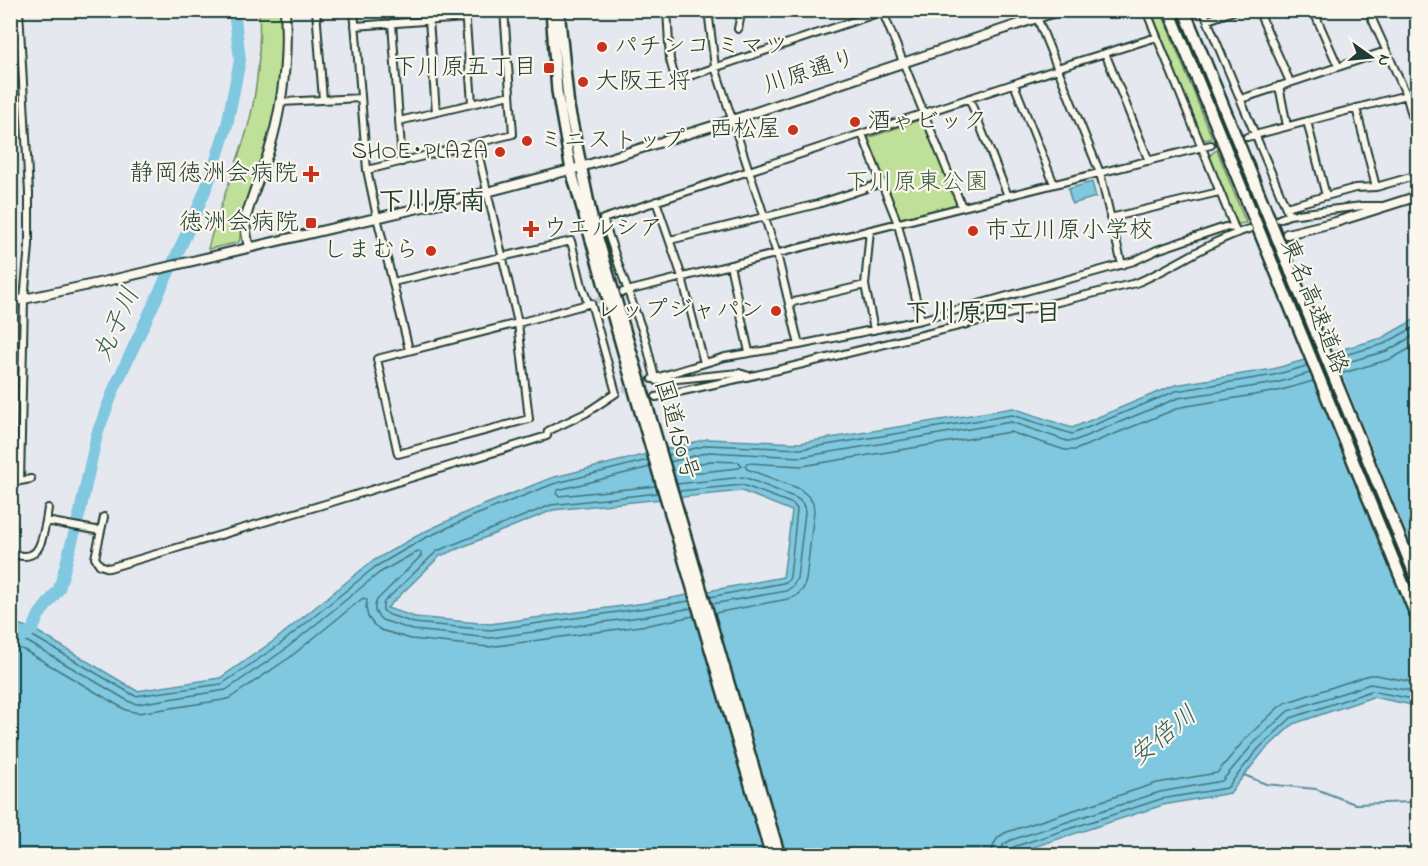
<svg xmlns="http://www.w3.org/2000/svg" width="1428" height="866" font-family="'Indie Flower','Klee One',sans-serif">
	<rect width="100%" height="100%" fill="#e6e8ef"/>
	<filter id="ink" filterUnits="userSpaceOnUse"><feTurbulence type="fractalNoise" baseFrequency=".0167" numOctaves="2"/><feDisplacementMap in="SourceGraphic" scale="12" xChannelSelector="R" yChannelSelector="G"/><feConvolveMatrix kernelMatrix="1 2 1 2 8 2 1 2 1" color-interpolation-filters="sRGB"/></filter>
	<g filter="url(#ink)">
		<path fill="#bfe099" stroke="#6f8e66" stroke-width="1.5" d="M259,11H282C282,40 283,70 278,99C270,139 254,176 242,215C239,224 242,233 239,242L236,243L208,249C218,208 235,170 247,130C258,91 261,51 259,11Z
			M1151,11H1161L1212,138L1206,140L1202,138Z
			M922,119L958,206L903,220L900,218L868,138Z
			M1217,150L1246,223L1239,224L1235,222L1210,159L1211,154Z"/>
		<path fill="#7fc8e0" stroke="#59909b" stroke-width="1.5" fill-rule="evenodd" d="M1092,182L1096,197L1072,204L1068,189Z
			M1417,318V706L1373,697L1293,724L1263,752L1230,793L1163,805L1006,856H11V622L33,629L137,691L220,678L275,640L371,562L422,533L469,511L551,478L707,439L800,443L1013,408L1072,428L1175,385L1273,369L1382,338ZM742,491L792,511L783,577L645,603L490,624L415,617L387,608L440,556L553,510Z"/>
		<path fill="#e6e8ef" d="M1332,350L1417,559V636L1303,358Z
			M708,588L787,855H765L687,592Z"/>
		<g fill="none" stroke-linecap="round" stroke-linejoin="round">
			<path stroke="#457579" stroke-width="1.5" d="M1334,358L1384,344L1418,325
				M1337,365L1387,351L1418,333
				M1340,374L1391,359L1418,344
				M668,455L708,445L801,449L1012,415L1072,434L1176,391L1274,375L1307,366
				M710,461L739,462L742,466L739,468L683,474L680,472L681,468Z
				M670,462L709,452L801,457L1011,422L1067,441H1074L1178,398L1276,383L1310,373
				M650,467L558,490L556,494L559,496L656,486
				M677,484L744,477L796,498C802,501 805,506 805,513L797,578L793,586L786,591L712,604
				M679,491L743,485L793,504L797,509L790,577L788,581L783,583L710,597
				M658,493L551,505L437,551L384,602L383,605V610L387,614L414,623L490,630L646,608L689,601
				M715,613L788,599L796,596L803,589L806,580L814,511L813,503L809,497L800,489L747,469L745,466L747,463L802,466L1010,432L1065,450H1075L1181,407L1278,391L1313,381
				M10,628L31,635L135,696L222,684L279,645L375,567L425,538L471,517L553,484L648,460
				M10,636L28,642L130,702L137,704L226,690L283,651L379,573L418,551L421,552V556L377,600L375,605V611L378,616L382,620L413,630L491,638L647,616L692,608
				M10,645L24,650L126,710L138,713L223,700L230,698L289,658L363,598L367,600L366,608L368,617L374,625L381,630L411,639L489,647L648,625L694,616
				M992,856C992,844 997,836 1007,832L1157,783L1217,773L1247,737L1279,707L1285,703L1369,675H1376L1418,683
				M1001,856L1003,845L1011,840L1160,792L1222,781L1254,743L1288,711L1370,684L1418,692
				M1008,856L1009,850L1013,847L1161,799L1227,788L1259,748L1291,718L1371,691L1418,700"/>
			<path stroke="#59909b" stroke-width="2" d="M1243,776L1244,775L1266,784L1316,789L1355,804L1412,802L1418,799"/>
			<path stroke="#7fc8e0" stroke-width="12" d="M10,644L33,629L39,615L59,589L80,512L97,434L114,389L193,220L211,176L227,125L240,60L234,10"/>
			<path stroke="#bec6ca" stroke-width="6" stroke-dasharray="6 3" stroke-linecap="butt" d="M596,301L623,292
				M623,390L652,379"/>
			<g stroke="#1f3d34" stroke-width="10">
				<path id="minor" d="M19,10L29,193V246L24,300L20,481
					M316,10L323,100
					M354,10L367,170L377,217L409,350
					M465,10L472,103
					M667,10L670,60L675,78L678,80L887,10
					M708,10L715,67L749,171L603,219L620,269L645,338L655,378L657,381L739,373L749,376
					M882,10L962,207
					M1034,10L1100,173L1122,265
					M1146,10L1235,229
					M1203,10L1289,215
					M1258,10L1290,82
					M1313,10L1338,66
					M1368,10L1406,94L1418,137
					M429,20L436,112
					M1208,20L1236,10
					M392,23L402,162
					M355,26L465,18
					M738,29L741,14L740,10
					M1105,53L1149,161
					M1057,68L1157,37
					M1014,84L1054,184
					M1279,86L1287,126
					M969,98L1008,196
					M1241,99L1386,51
					M281,102L361,98
					M1356,108L1376,187
					M399,121L510,95
					M1307,121L1326,196
					M862,134L898,224L921,320
					M1247,137L1418,92
					M367,170L513,134L504,10
					M656,201L682,277L704,363
					M1286,207L1355,188L1376,187L1418,175
					M1110,218L1219,192
					M1279,219L1289,215L1362,206H1381
					M870,230L865,285L874,330
					M670,240L818,204L882,183
					M730,265L749,352
					M393,282L571,241L582,286L588,303
					M623,292L1211,145
					M789,303L865,285
					M799,345L777,254L749,171L1058,69
					M652,379L725,357L799,345L921,320L1134,261L1157,250L1225,227L1234,228
					M656,397L778,370L1136,283C1175,267 1209,241 1249,229
					M10,480L20,481L31,479
					M104,517L95,558L100,565L109,568L332,502L547,436L548,431L586,413L616,393L591,303L518,323L377,359L398,454L529,419L518,323L476,144
					M46,521L48,508
					M10,553C40,564 41,543 46,521L101,531"/>
			</g>
			<g stroke="#1f3d34" stroke-width="12">
				<path id="tertiary" d="M1287,234L1336,222L1418,196
					M249,248L246,232L245,221C251,197 261,174 269,151C283,105 288,58 285,10
					M10,302L103,282L487,192L581,167L732,120L1061,10"/>
			</g>
			<g stroke="#1f3d34" stroke-width="14">
				<path id="trunk" d="M551,10L557,91L571,170L639,408L771,856
					M559,10L569,107L592,218L780,856"/>
			</g>
			<g stroke="#1f3d34" stroke-width="15">
				<path id="motorway" d="M1169,10L1418,620
					M1184,10L1418,582"/>
			</g>
			<use href="#minor" stroke="#fbf7ec" stroke-width="6"/>
			<use href="#tertiary" stroke="#fbf7ec" stroke-width="8"/>
			<use href="#trunk" stroke="#fbf7ec" stroke-width="9"/>
			<use href="#motorway" stroke="#fbf7ec" stroke-width="10"/>
		</g>
	</g>
	<g fill="#c8321e" stroke="#fbf7ec" stroke-width="2">
		<circle cx="602" cy="47" r="6"/>
		<rect x="543" y="62" width="12" height="12" rx="3"/>
		<circle cx="583" cy="82" r="6"/>
		<circle cx="855" cy="122" r="6"/>
		<circle cx="793" cy="130" r="6"/>
		<circle cx="527" cy="141" r="6"/>
		<circle cx="500" cy="152" r="6"/>
		<path d="M308 165h6v6h6v6h-6v6h-6v-6h-6v-6h6z"/>
		<rect x="305" y="217" width="12" height="12" rx="3"/>
		<path d="M528 220h6v6h6v6h-6v6h-6v-6h-6v-6h6z"/>
		<circle cx="973" cy="231" r="6"/>
		<circle cx="431" cy="251" r="6"/>
		<circle cx="776" cy="311" r="6"/>
	</g>
	<g text-anchor="middle" dominant-baseline="central" stroke-width="4.5" stroke-linejoin="round" paint-order="stroke">
		<g font-size="24" fill="#1f3d34" stroke="#fbf7ec" text-anchor="end">
			<text x="614" y="47" text-anchor="start">パチンコ ミマツ</text>
			<text x="537" y="68">下川原五丁目</text>
			<text x="595" y="82" text-anchor="start">大阪王将</text>
			<text x="867" y="122" text-anchor="start">酒ゃビック</text>
			<text x="781" y="130">西松屋</text>
			<text x="539" y="141" text-anchor="start">ミニストップ</text>
			<text x="488" y="152">SHOE･PLAZA</text>
			<text x="298" y="174">静岡徳洲会病院</text>
			<text x="299" y="223">徳洲会病院</text>
			<text x="543" y="229" text-anchor="start">ウエルシア</text>
			<text x="985" y="231" text-anchor="start">市立川原小学校</text>
			<text x="419" y="251">しまむら</text>
			<text x="764" y="311">レップジャパン</text>
		</g>
		<g font-size="24" fill="#1f3d34" stroke="#fbf7ec">
			<text transform="translate(810 73) rotate(-18)">川原通り</text>
			<text transform="translate(1313 307) rotate(68)">東名高速道路</text>
			<text transform="translate(675 430) rotate(74)">国道150号</text>
		</g>
		<g font-size="24" fill="#3f5e48" stroke="#fbf7ec">
			<text x="917" y="183">下川原東公園</text>
		</g>
		<g font-size="26" font-weight="bold" fill="#1f3d34" stroke="#fbf7ec">
			<text x="983" y="315">下川原四丁目</text>
		</g>
		<g font-size="26" font-style="italic" fill="#37605f" stroke="#fbf7ec">
			<text transform="translate(118 325) rotate(-66)">丸子川</text>
			<text transform="translate(1164 737) rotate(-39)">安倍川</text>
		</g>
		<g font-size="27" font-weight="bold" fill="#1f3d34" stroke="#fbf7ec">
			<text x="432" y="203">下川原南</text>
		</g>
	</g>
	<rect width="1428" height="866" fill="none" stroke="#fbf7ec" stroke-width="36"/>
	<rect x="18" y="18" width="1392" height="830" fill="none" stroke="#1f3d34" stroke-width="2" filter="url(#ink)"/>
	<g transform="translate(1371 57) rotate(105)" stroke="#fbf7ec" stroke-width="4.5" paint-order="stroke">
	<path d="M0-4.5L10 22L0 15L-10 22Z" fill="#1f3d34"/>
	<text y="-9" font-size="16" font-weight="bold" text-anchor="middle" fill="#1f3d34">N</text>
	</g>
</svg>
